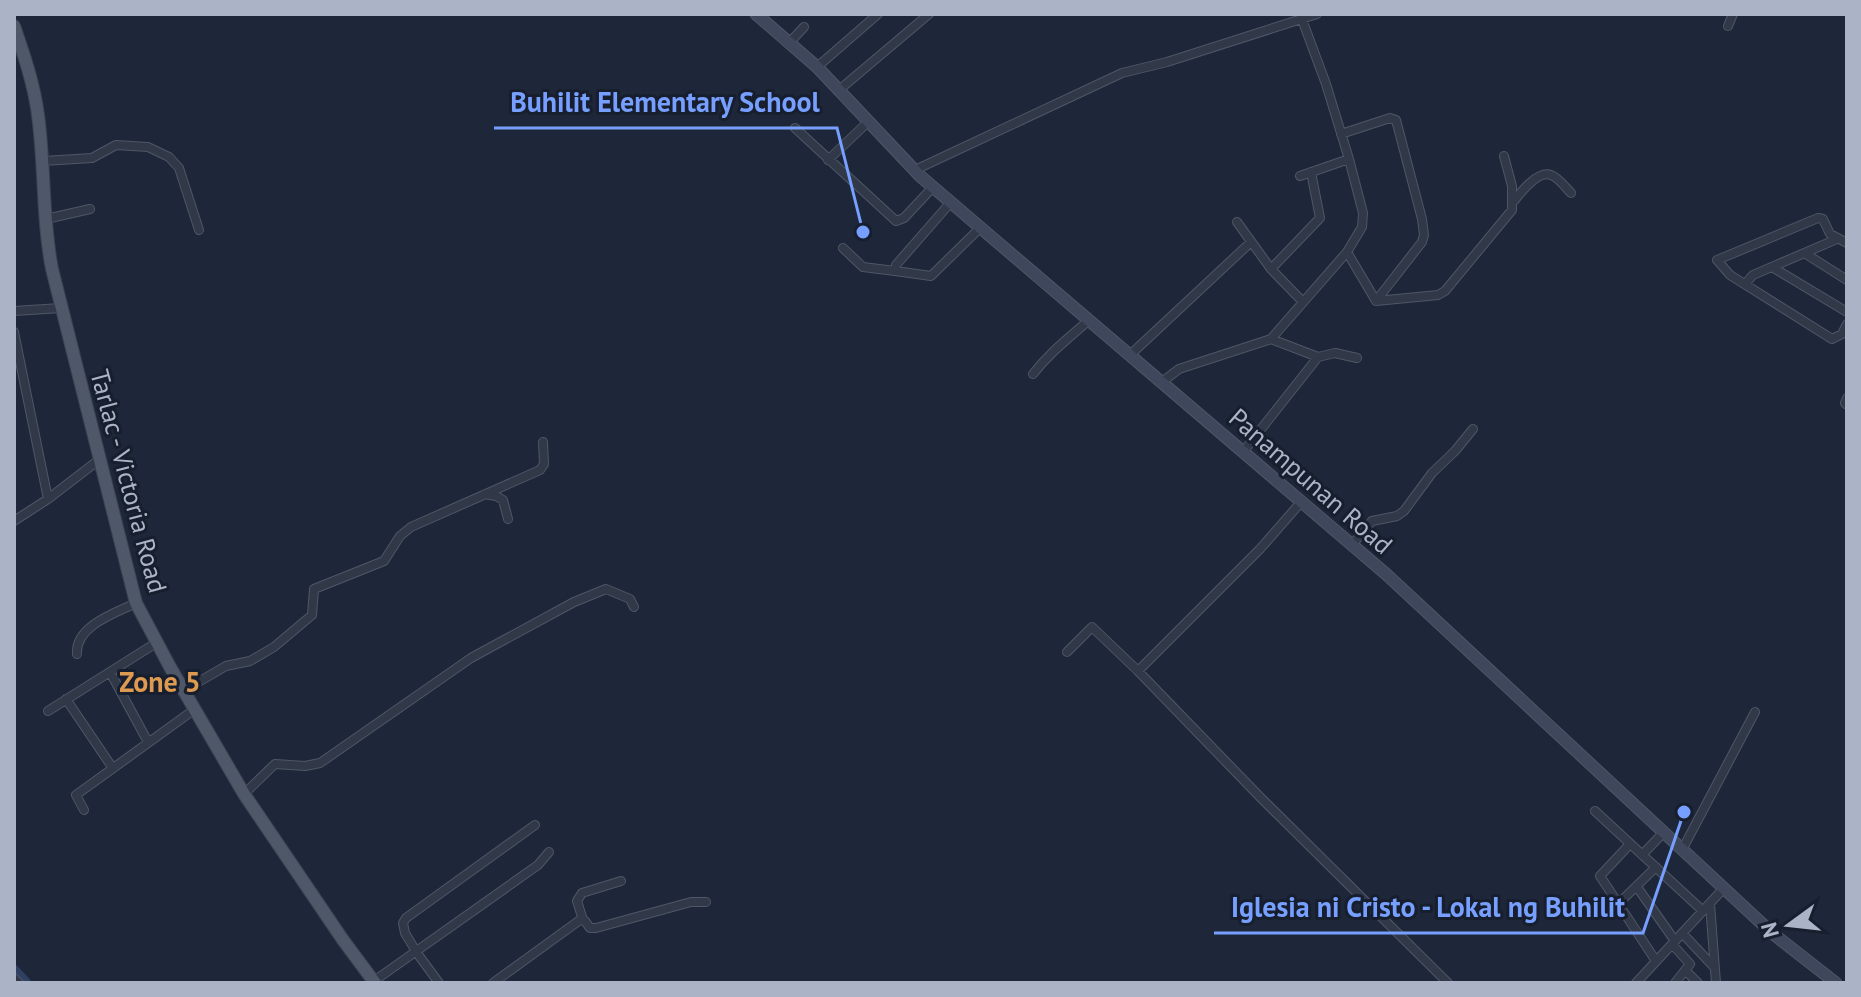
<svg xmlns="http://www.w3.org/2000/svg" width="1861" height="997" font-family="'PT Sans',sans-serif">
	<rect width="100%" height="100%" fill="#1e2739"/>
	<g fill="none" stroke-linecap="round" stroke-linejoin="round">
		<path stroke="#2f4062" stroke-width="12" d="M14,971L25,983"/>
		<g stroke="#4f5667" stroke-width="10">
			<path id="street" d="M1728,26L1733,14
				M790,42L804,27
				M817,67L878,14
				M839,90L929,14
				M795,128L896,221L904,218L933,187
				M1341,134L1390,118L1396,120L1422,219L1424,235L1422,242L1376,301
				M828,160L869,121
				M43,161L92,158L116,145L148,147L169,157L179,168L199,230
				M915,170L1122,73L1167,62L1317,14
				M1300,176L1349,159
				M1514,201C1521,192 1538,170 1551,175C1558,177 1566,188 1571,193
				M951,202L896,265L895,271L931,276L980,228
				M46,219L90,209
				M1237,222L1271,269
				M1847,243L1830,234L1823,219L1818,218L1717,260L1730,275L1832,339L1842,334L1847,324
				M843,248L863,267L895,271
				M1347,252L1376,301L1438,295L1445,291L1512,210V186L1504,156
				M1806,254L1847,280
				M1772,267L1847,312
				M1745,284L1753,275L1837,239
				M1303,302L1271,269L1320,218L1311,172
				M14,311L61,308
				M14,332L48,499
				M1271,339L1318,357L1335,353L1357,358
				M1130,355L1251,242
				M1033,374C1050,352 1069,338 1089,320
				M1162,382L1179,369L1271,339L1347,252L1362,227L1363,213L1349,159L1326,84L1300,14
				M1847,398L1845,403L1847,405
				M1243,452L1318,357
				M485,494L496,496L503,500L508,519
				M14,521L48,499L100,459
				M1352,545L1372,521L1397,516L1404,511L1432,473L1455,451L1473,429
				M1067,652L1092,627L1138,671L1260,549L1302,501
				M77,654C75,626 115,613 136,603
				M1138,671L1260,797L1448,983
				M110,672L148,742
				M183,691L226,666L250,661L274,647L312,615L314,589L384,561L400,536L411,527L540,470L544,464L543,442
				M66,699L112,767
				M48,711L156,643
				M244,794L275,764L305,766L320,763L471,658L574,602L606,589L630,599L634,607
				M84,810L76,795L195,709
				M1595,811L1703,911
				M1630,844L1600,876L1656,961
				M1682,850L1755,712
				M1642,855L1663,833
				M1637,887L1675,941
				M1618,904L1656,867
				M1710,904L1716,983
				M583,920L577,901L582,893L621,881
				M1682,933L1715,968
				M1672,944L1690,964L1675,983
				M1686,971L1698,983
				M14,978L19,983
				M374,981L538,865L549,852
				M439,983L417,953L405,933L403,923L406,918L535,825
				M493,983L580,920L585,921L590,928H596L691,902H706
				M1636,983L1724,888"/>
		</g>
		<g stroke="#4f5667" stroke-width="13">
			<path id="secondary" d="M756,14L817,67L920,176L1386,574L1772,933L1836,983"/>
		</g>
		<g stroke="#3b4252" stroke-width="14">
			<path id="primary" d="M14,26C24,55 34,84 38,115C45,166 42,218 52,269L136,603L170,667L244,794L343,940L375,983"/>
		</g>
		<use href="#street" stroke="#313949" stroke-width="8"/>
		<use href="#secondary" stroke="#3f475c" stroke-width="11"/>
		<use href="#primary" stroke="#4f5869" stroke-width="12"/>
	</g>
	<g text-anchor="middle" dominant-baseline="central" stroke-width="6" stroke-linejoin="round" paint-order="stroke">
		<g font-size="26" fill="#abb3c6" stroke="#171e2d">
			<text transform="translate(129 481) rotate(75)">Tarlac - Victoria Road</text>
			<text transform="translate(1311 481) rotate(41)">Panampunan Road</text>
		</g>
		<g font-size="28" font-weight="bold" fill="#dd9a50" stroke="#171e2d">
			<text x="160" y="681">Zone 5</text>
		</g>
	</g>
	<path fill="none" stroke="#779fff" stroke-width="3" d="M863 232L837 128H494M1684 812L1643 933H1214"/>
	<g fill="#779fff" stroke="#171e2d" stroke-width="3">
		<circle cx="863" cy="232" r="8"/>
		<circle cx="1684" cy="812" r="8"/>
	</g>
	<g font-size="28" text-anchor="middle" font-weight="bold" fill="#779fff" stroke="#171e2d" stroke-width="6" stroke-linejoin="round" paint-order="stroke">
		<text x="665" y="112">Buhilit Elementary School</text>
		<text x="1428" y="917">Iglesia ni Cristo - Lokal ng Buhilit</text>
	</g>
	<rect width="1861" height="997" fill="none" stroke="#abb3c6" stroke-width="32"/>
	<g transform="translate(1789 925) rotate(255)" stroke="#171e2d" stroke-width="6" paint-order="stroke">
	<path d="M0-6L14 30L0 20L-14 30Z" fill="#abb3c6"/>
	<text y="-12" font-size="22" font-weight="bold" text-anchor="middle" fill="#abb3c6">N</text>
	</g>
</svg>
